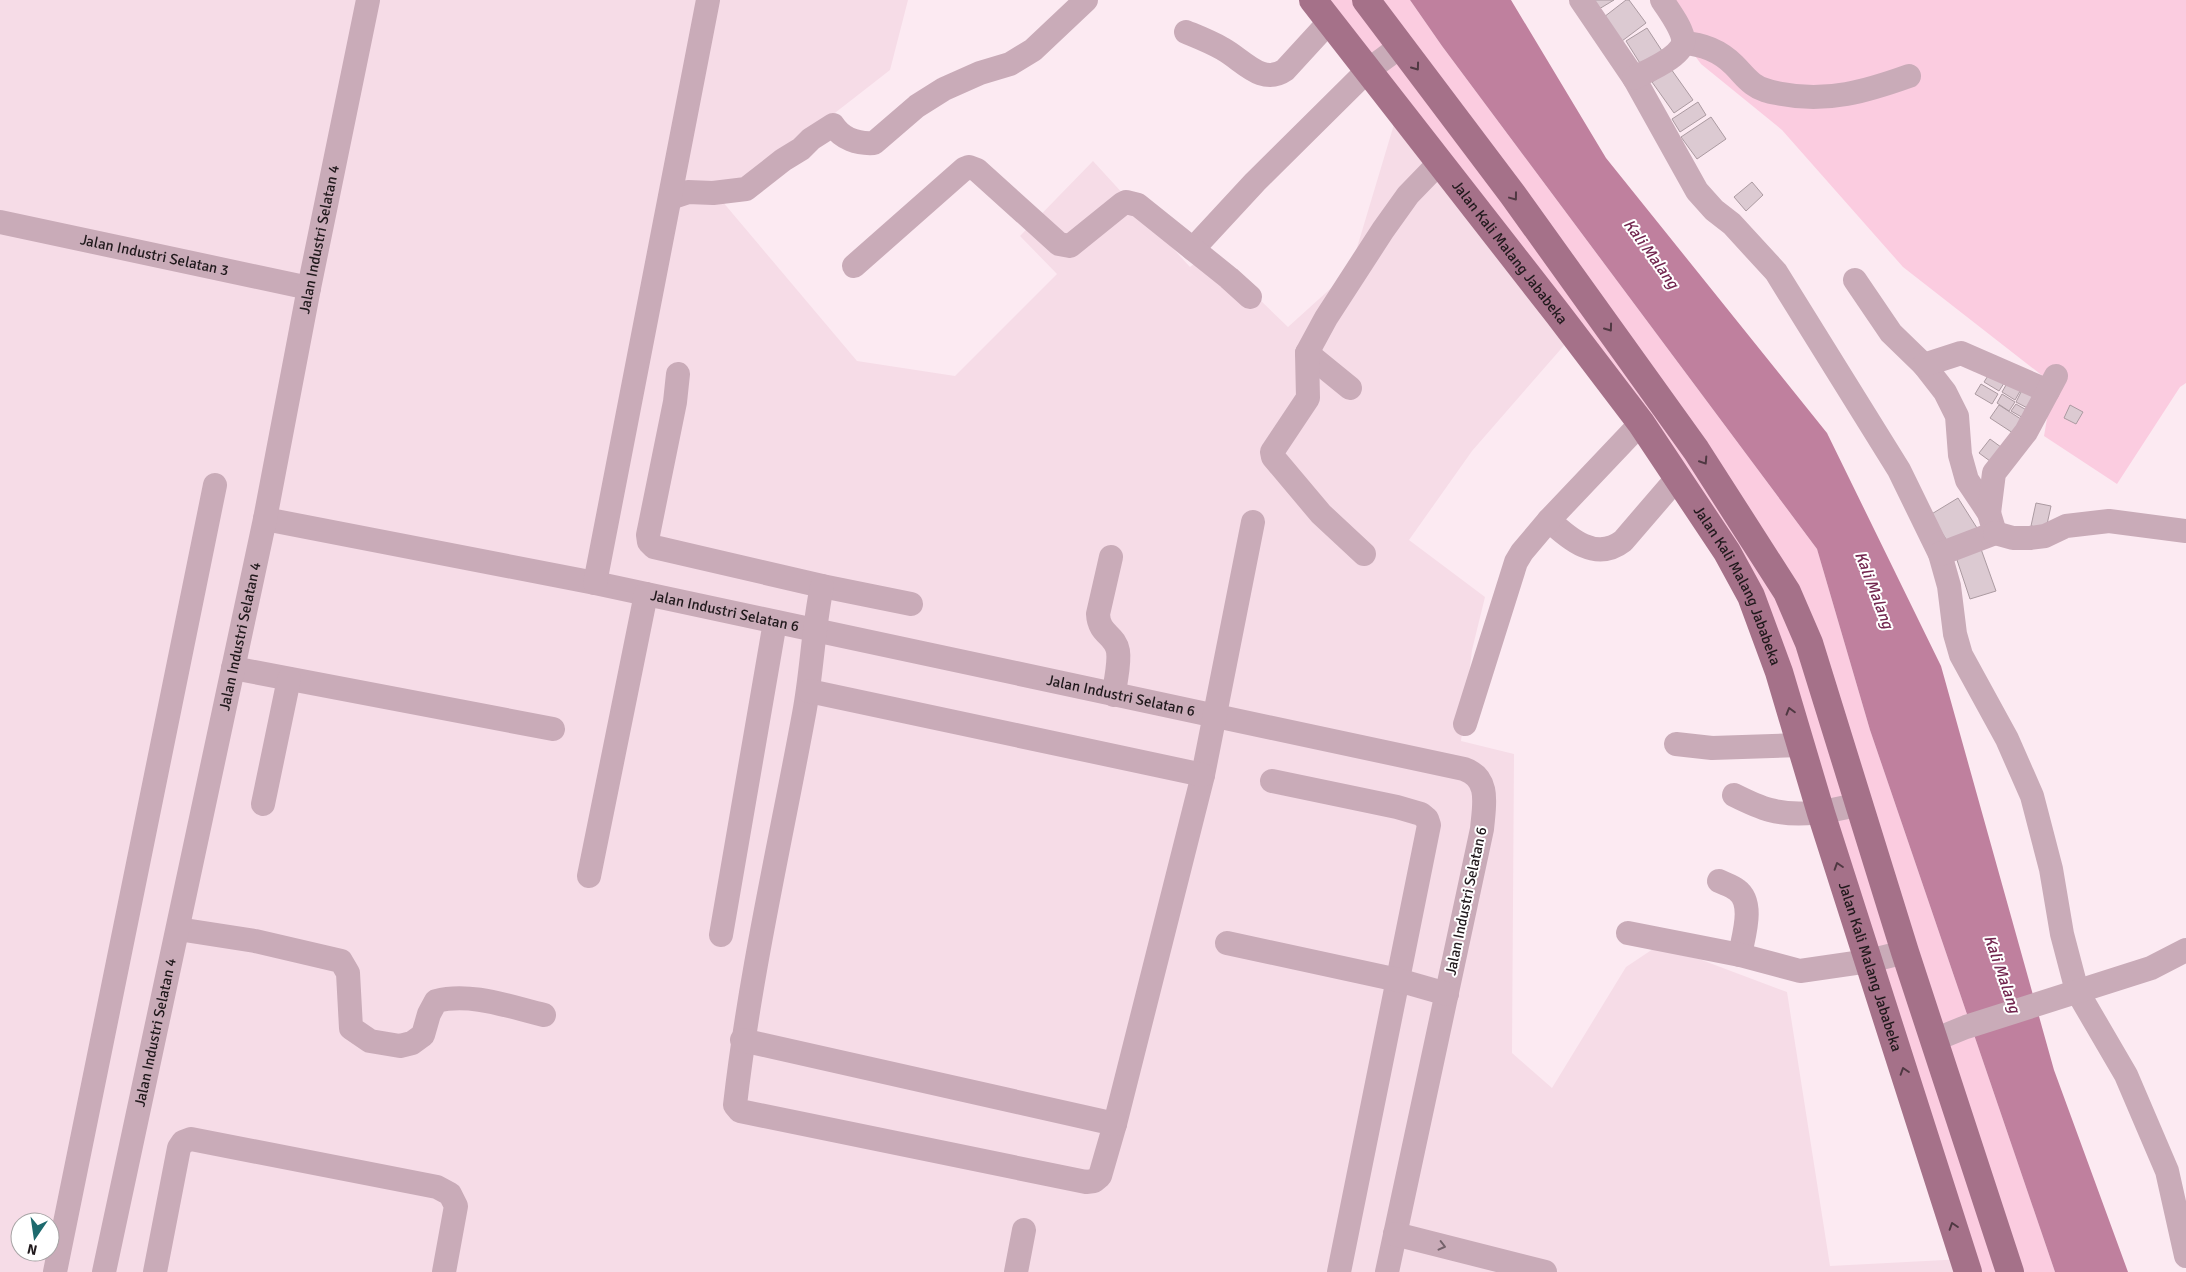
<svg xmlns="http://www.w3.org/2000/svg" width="2186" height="1272" font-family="Signika,sans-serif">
	<rect width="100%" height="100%" fill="#fceaf2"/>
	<path fill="#f6dce7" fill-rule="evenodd" d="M0,0H908L890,70L722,201L857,361L955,376L1057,274L1020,236L1093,161L1190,267L1210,252L1288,327L1350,271L1398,111L1574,334L1472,451L1409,540L1485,597L1472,650L1461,741L1514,754L1512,1053L1552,1088L1626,967L1653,949L1699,959L1787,992L1830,1266L1964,1259L1969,1272H0ZM20,1222H50V1252H20Z"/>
	<path fill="#fbcce0" d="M1313,0H1410L1442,46L1817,549L1870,730L2055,1272H1968L1727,552Z
		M1654,0H2186V383L2180,387L2117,484L2044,436L2053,384L1903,267L1782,130L1701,64Z"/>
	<path fill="#bf809e" d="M1410,0H1511L1606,158L1827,433L1941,666L2054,1070L2128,1272H2055L1870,730L1817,549L1442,46Z"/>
	<path fill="#dccad2" stroke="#ab9aa1" d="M1593,0H1614L1599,9Z
		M1626,0H1629L1646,23L1622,41L1604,17Z
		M1647,28L1664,54L1643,68L1626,41Z
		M1671,69L1693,100L1674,113L1652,82Z
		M1698,102L1706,115L1680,132L1672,119Z
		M1711,117L1726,139L1697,159L1681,137Z
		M1752,182L1763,195L1746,211L1734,197Z
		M1991,371L2006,380L1999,391L1984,382Z
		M2010,378L2023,386L2015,400L2002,392Z
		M1981,384L1998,394L1992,404L1975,394Z
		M2024,386L2041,395L2033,411L2016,402Z
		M2002,394L2015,402L2009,411L1997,403Z
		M2016,404L2030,412L2025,419L2011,411Z
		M1999,405L2024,421L2016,435L1990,418Z
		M2070,405L2083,412L2076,424L2064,418Z
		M1990,439L2005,450L1994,464L1979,453Z
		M1958,498L1977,528L1950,545L1930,515Z
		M2036,503L2051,506L2046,529L2031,526Z
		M1981,549L1996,591L1970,599L1956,557Z"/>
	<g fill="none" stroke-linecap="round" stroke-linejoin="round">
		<g stroke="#c9abb8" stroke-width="24">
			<path d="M1581,0L1634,78L1697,191L1714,210L1732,224L1776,272L1899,470L1940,554L1949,586L1955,634L1961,655L2007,739L2032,796L2051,869L2062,934L2077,991L2126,1075L2167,1171L2186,1256"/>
			<path d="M1186,32C1198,37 1211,42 1223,49C1243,60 1262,86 1285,70L1329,22"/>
			<path d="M1683,43C1703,44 1720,51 1734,65C1741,72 1746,79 1753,84C1762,91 1772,92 1782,94C1827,103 1867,91 1909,76"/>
			<path d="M1634,78C1647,71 1687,55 1683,38C1680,25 1669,11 1662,0"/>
			<path d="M670,198L688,192L713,193L746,189L783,160L801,149L811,139L833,125C842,139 858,144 874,143L917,106L944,89L980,73L1010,64L1033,50L1086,0"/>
			<path id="s1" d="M0,222L309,288"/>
			<path d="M1193,249L1255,182L1367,71L1401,46"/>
			<path d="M854,266L964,169L969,167L977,170L1059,244L1070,246L1122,204L1126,202L1138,205L1229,278L1250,297"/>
			<path d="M1855,280L1891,333L1924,365L1945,392L1957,416L1960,455L1967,480L1989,513L1995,533L1940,554"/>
			<path d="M1307,353L1350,388"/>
			<path d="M1924,365L1961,353L2048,391"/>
			<path d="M678,374L675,402L648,535L649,542L654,547L822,586L911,604"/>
			<path d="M1989,513L1994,473L2026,432L2056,376"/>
			<path id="s2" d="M265,519L595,583L1464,769C1491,778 1484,806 1482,829L1387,1272"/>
			<path d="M1549,520C1569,539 1596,562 1623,541L1678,477"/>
			<path d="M1995,533L2013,538H2030L2045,536L2066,526L2109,521L2186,531"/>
			<path d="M1364,554L1321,514L1273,457L1272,452L1308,398L1307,353L1326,318L1383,230L1408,195L1439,163"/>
			<path d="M1111,557L1098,614C1099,635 1115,634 1118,651C1120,664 1115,681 1114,695"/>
			<path d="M595,583L708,0"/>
			<path d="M822,586C813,629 812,672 804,714C780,844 750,974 735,1105L740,1111L1086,1182L1094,1181L1100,1176L1115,1124L1203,775L1253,522"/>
			<path d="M233,668L553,729"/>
			<path d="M809,691L1203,775"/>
			<path d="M1465,724L1516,562L1522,552L1549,520L1641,423"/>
			<path d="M1676,744L1712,748L1800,745"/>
			<path d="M1272,781L1397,807L1421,814L1427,819L1429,825L1339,1272"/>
			<path d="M1734,795C1746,801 1758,807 1770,810C1800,818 1831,811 1860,804"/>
			<path d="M263,804L289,679"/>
			<path d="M589,876L646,594"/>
			<path d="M1719,881C1725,884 1732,886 1737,890C1755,903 1743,937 1740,955"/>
			<path d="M178,929L255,941L341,961L348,973L351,1028L370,1041L400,1046L412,1043L423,1035L429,1014L436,1001C471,992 510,1007 544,1015"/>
			<path d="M1628,933L1740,955L1800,971L1869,961L1905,952"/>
			<path d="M721,935L775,622"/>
			<path d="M1227,943L1398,980L1447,994"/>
			<path d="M742,1040L1115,1124"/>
			<path d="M1934,1040L1966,1027L2151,968L2186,950"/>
			<path d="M1395,1234L1545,1272"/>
			<path d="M55,1272L215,485"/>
			<path id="s3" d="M104,1272L265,519L309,288L368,0"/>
			<path d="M155,1272L179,1148L183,1142L191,1139L437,1187L450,1194L456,1206L444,1272"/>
			<path d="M1016,1272L1024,1230"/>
		</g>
		<g stroke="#a57189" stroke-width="28">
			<path id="s4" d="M1313,0L1558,314L1641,423L1727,552L1751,596L1779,672L1821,813L1968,1272"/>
			<path d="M1366,0L1513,195L1696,450L1787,592L1809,643L1905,952L2010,1272"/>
		</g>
	</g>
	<defs><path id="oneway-chevron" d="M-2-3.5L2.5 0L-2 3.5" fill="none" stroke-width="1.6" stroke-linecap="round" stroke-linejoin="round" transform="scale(1.25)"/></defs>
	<g stroke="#4f3842">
		<use href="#oneway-chevron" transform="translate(1416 67) rotate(54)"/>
		<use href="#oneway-chevron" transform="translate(1514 197) rotate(53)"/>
		<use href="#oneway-chevron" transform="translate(1609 328) rotate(54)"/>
		<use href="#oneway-chevron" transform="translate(1704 461) rotate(57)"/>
		<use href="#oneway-chevron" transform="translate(1790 711) rotate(-106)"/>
		<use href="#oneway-chevron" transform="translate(1838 866) rotate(-108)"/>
		<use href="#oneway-chevron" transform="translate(1904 1071) rotate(-108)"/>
		<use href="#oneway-chevron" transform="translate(1953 1226) rotate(-108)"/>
	</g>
	<use stroke="#74626a" href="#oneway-chevron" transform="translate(1442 1246) rotate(14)"/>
	<g text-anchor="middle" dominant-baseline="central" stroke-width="4" stroke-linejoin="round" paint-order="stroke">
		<g font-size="15" fill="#20191c" stroke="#fff">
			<text stroke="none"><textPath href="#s3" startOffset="1055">Jalan Industri Selatan 4</textPath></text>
			<text stroke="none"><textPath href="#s4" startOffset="320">Jalan Kali Malang Jababeka</textPath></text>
			<text stroke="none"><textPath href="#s1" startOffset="158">Jalan Industri Selatan 3</textPath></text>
			<text stroke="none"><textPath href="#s4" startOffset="725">Jalan Kali Malang Jababeka</textPath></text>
			<text stroke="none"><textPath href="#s2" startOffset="469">Jalan Industri Selatan 6</textPath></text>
			<text stroke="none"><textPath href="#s3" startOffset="650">Jalan Industri Selatan 4</textPath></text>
			<text stroke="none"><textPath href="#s2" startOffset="874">Jalan Industri Selatan 6</textPath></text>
			<text transform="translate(1466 901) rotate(-78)">Jalan Industri Selatan 6</text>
			<text stroke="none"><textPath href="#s4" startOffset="1130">Jalan Kali Malang Jababeka</textPath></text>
			<text stroke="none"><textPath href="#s3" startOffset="245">Jalan Industri Selatan 4</textPath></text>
		</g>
		<g font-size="16" font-style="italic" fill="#72264f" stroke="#fff">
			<text transform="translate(1651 254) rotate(54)">Kali Malang</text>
			<text transform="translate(1874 590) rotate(69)">Kali Malang</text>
			<text transform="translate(2002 974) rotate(71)">Kali Malang</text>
		</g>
	</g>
	<g transform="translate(35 1237) rotate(193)"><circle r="24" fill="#ffffff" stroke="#a6a3a4"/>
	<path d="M0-4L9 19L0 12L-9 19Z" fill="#1d6a6e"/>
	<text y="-8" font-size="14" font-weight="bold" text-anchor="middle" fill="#20191c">N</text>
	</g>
</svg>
